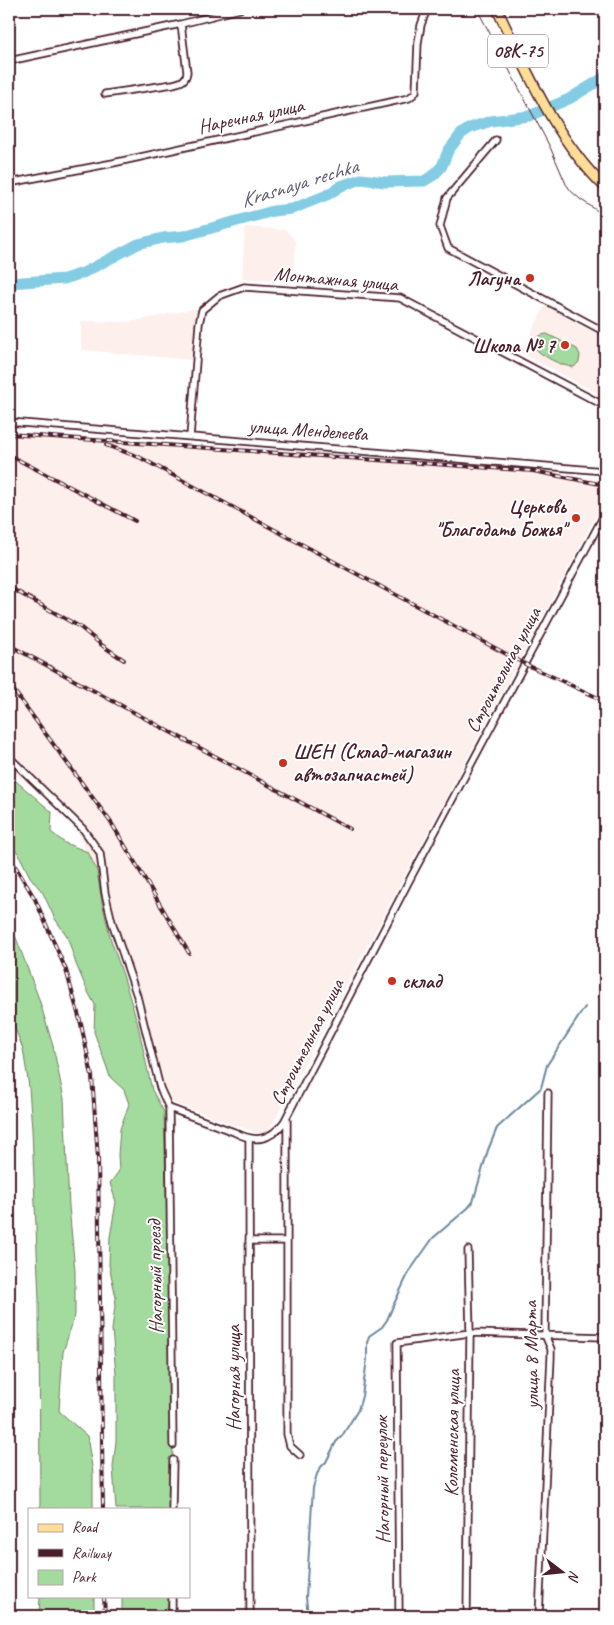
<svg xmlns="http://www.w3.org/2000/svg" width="614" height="1625" font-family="Caveat,sans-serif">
	<rect width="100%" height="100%" fill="#fff"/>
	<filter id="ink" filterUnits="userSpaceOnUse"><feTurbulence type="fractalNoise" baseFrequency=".02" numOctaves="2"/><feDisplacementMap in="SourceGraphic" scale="10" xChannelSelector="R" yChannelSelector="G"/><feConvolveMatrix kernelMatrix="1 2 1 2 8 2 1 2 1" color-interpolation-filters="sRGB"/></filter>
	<g filter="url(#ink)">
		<path fill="#fdefec" d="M245,227L286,230L296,242L292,280L242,279Z
			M545,306L605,338V397L521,353Z
			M198,308L192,360L81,350V321L130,322Z
			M9,436L134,440L549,474L605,488V499L266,1136L165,1100L119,931L71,816L9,769Z"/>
		<path fill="#a3da9d" stroke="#767c64" d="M547,334L577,349L580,355L579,362L574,367C563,367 541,356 534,347C535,338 538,335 547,334Z
			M9,780L16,781L52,812L51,832L65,843L88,852L97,871L102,902L111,940L124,978L138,1025L152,1090L164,1112L173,1445L172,1509H116L113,1467L116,1441V1374L112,1330L116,1298L109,1265L110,1237L116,1202L110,1183L119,1171L118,1155L120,1129L129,1104L124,1090L110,1077L106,1065L94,1032L95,1005L87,990L76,964L67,936L55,919L43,893L30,877L18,853L9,843Z
			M9,919L39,999L53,1046L64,1099L69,1206L75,1271V1315L63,1352L59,1411L87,1436L93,1473V1509H40L39,1300L32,1130L29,1087L23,1049L9,1013Z
			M40,1596H94V1616H39Z
			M122,1596H169L166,1616H122Z"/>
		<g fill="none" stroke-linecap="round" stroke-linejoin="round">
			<path stroke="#6c879a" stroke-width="2" d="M599,997L605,992
				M308,1616L306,1597L313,1488L317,1474L321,1467L326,1462L336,1442L342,1436L358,1410L362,1396L367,1359V1343L369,1336L382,1327L387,1320L393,1306L409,1272L433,1238L468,1208L473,1202L488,1150L497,1128L541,1088L547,1065L585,1007"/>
			<path stroke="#83cce4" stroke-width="11" d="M9,283L64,279L83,273L138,244L163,238L183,236L273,211L292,209L327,195L341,186L361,179L385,182L424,181L434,175L442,166L448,151L461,134L470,128L491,121L529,116L569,99L605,77"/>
			<g stroke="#4a1f2b" stroke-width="9">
				<path id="minor" d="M9,61L181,24L240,9
					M105,94L173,84C181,82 186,81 187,72L181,24
					M496,140L447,198L440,226L448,248L605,332
					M9,183L113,163L409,98L414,94L416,91L418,43L421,25L427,9
					M9,422L605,471
					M190,437L199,324L202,310L219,296L244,287L400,298L605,406
					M9,757L83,829L100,853L105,893L112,922L137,996L160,1088L169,1108L234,1132C255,1143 270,1141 284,1122L410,879L605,513
					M169,1108L173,1445
					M287,1120V1434L290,1446L300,1455
					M249,1139L250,1616
					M249,1241H287
					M172,1509L173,1460
					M172,1616V1596
					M399,1616L397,1343L470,1333L605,1337
					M467,1616L470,1333L468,1250
					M539,1616L551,1357V1349L545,1335L548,1093"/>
			</g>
			<g stroke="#4a1f2b" stroke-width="12">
				<path id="primary" d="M497,9C527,71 555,139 605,187"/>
			</g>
			<use href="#minor" stroke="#fff" stroke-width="5.5"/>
			<use href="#primary" stroke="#fedd96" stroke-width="9"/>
			<path stroke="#4a1f2b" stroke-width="1" d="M477,9L550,147L566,184L571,191L580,199L605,216"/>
			<g stroke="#4a1f2b" stroke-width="4">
				<path id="rail" d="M9,434L533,471L605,485
					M106,445L139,457L525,664L605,701
					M9,455L135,521
					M9,587L80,627L103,646L124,660
					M9,645L350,829
					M9,684L112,824L189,953
					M9,856L35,899L66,970L81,1024L92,1076L98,1158L103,1509
					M104,1596L105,1616"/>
			</g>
			<use href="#rail" stroke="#fff" stroke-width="2" stroke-dasharray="5.5" stroke-linecap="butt"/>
		</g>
	</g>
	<g fill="#c8321e" stroke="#fff" stroke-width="2">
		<circle cx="530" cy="278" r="5"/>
		<circle cx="565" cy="345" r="5"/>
		<circle cx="576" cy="518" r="5"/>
		<circle cx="283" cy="763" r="5"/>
		<circle cx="392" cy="981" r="5"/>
	</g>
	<g text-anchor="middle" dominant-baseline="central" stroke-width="4" stroke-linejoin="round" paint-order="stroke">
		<rect fill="#fff" stroke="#80626b" stroke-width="1" x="488" y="34.5" width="60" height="33" rx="4"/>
		<g font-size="19" font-weight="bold" fill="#4a1f2b">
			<text x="518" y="51">08К-75</text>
		</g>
		<g font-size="20" fill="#4a1f2b" stroke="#fff">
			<text transform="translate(251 116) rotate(-12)">Наречная улица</text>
			<text transform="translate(336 279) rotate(5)">Монтажная улица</text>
			<text transform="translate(308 430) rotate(4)">улица Менделеева</text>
			<text transform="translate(503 670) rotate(-62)">Строительная улица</text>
			<text transform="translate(307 1042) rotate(-63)">Строительная улица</text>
			<text transform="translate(155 1277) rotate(-91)">Нагорный проезд</text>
			<text transform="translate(531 1355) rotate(-91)">улица 8 Марта</text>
			<text transform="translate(233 1378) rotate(-90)">Нагорная улица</text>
			<text transform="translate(452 1433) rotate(-89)">Коломенская улица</text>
			<text transform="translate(382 1480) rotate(-91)">Нагорный переулок</text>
		</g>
		<g font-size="20" font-weight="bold" fill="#4a1f2b" stroke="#fff" text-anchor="end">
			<text x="520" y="278">Лагуна</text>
			<text x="555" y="345">Школа № 7</text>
			<text x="566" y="506">Церковь<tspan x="566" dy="23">"Благодать Божья"</tspan></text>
			<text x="293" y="751" text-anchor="start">ШЕН (Склад-магазин<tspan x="293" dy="23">автозапчастей)</tspan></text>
			<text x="402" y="981" text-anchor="start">склад</text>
		</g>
		<g font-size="21" font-style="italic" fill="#5e5c6c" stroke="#fff">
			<text transform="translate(299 183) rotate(-17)">Krasnaya rechka</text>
		</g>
	</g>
	<rect width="614" height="1625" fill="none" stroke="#fff" stroke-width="30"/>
	<rect x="15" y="15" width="584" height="1595" fill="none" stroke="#4a1f2b" stroke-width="2" filter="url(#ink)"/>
	<rect x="28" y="1508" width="162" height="90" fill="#ffffff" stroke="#b7a5aa"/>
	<rect x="38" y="1524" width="25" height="8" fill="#fedd96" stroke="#b7a5aa"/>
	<text x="72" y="1532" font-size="15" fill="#4a1f2b">Road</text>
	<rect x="38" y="1549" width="25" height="8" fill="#4a1f2b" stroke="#b7a5aa"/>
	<text x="72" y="1558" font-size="15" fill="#4a1f2b">Railway</text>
	<rect x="38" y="1570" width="25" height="15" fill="#a3da9d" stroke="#b7a5aa"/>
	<text x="72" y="1582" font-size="15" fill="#4a1f2b">Park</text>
	<g transform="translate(562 1572) rotate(106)" stroke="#ffffff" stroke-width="4" paint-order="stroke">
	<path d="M0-4L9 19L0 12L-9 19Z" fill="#4a1f2b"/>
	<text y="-8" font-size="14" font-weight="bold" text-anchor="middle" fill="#4a1f2b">N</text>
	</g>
</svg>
